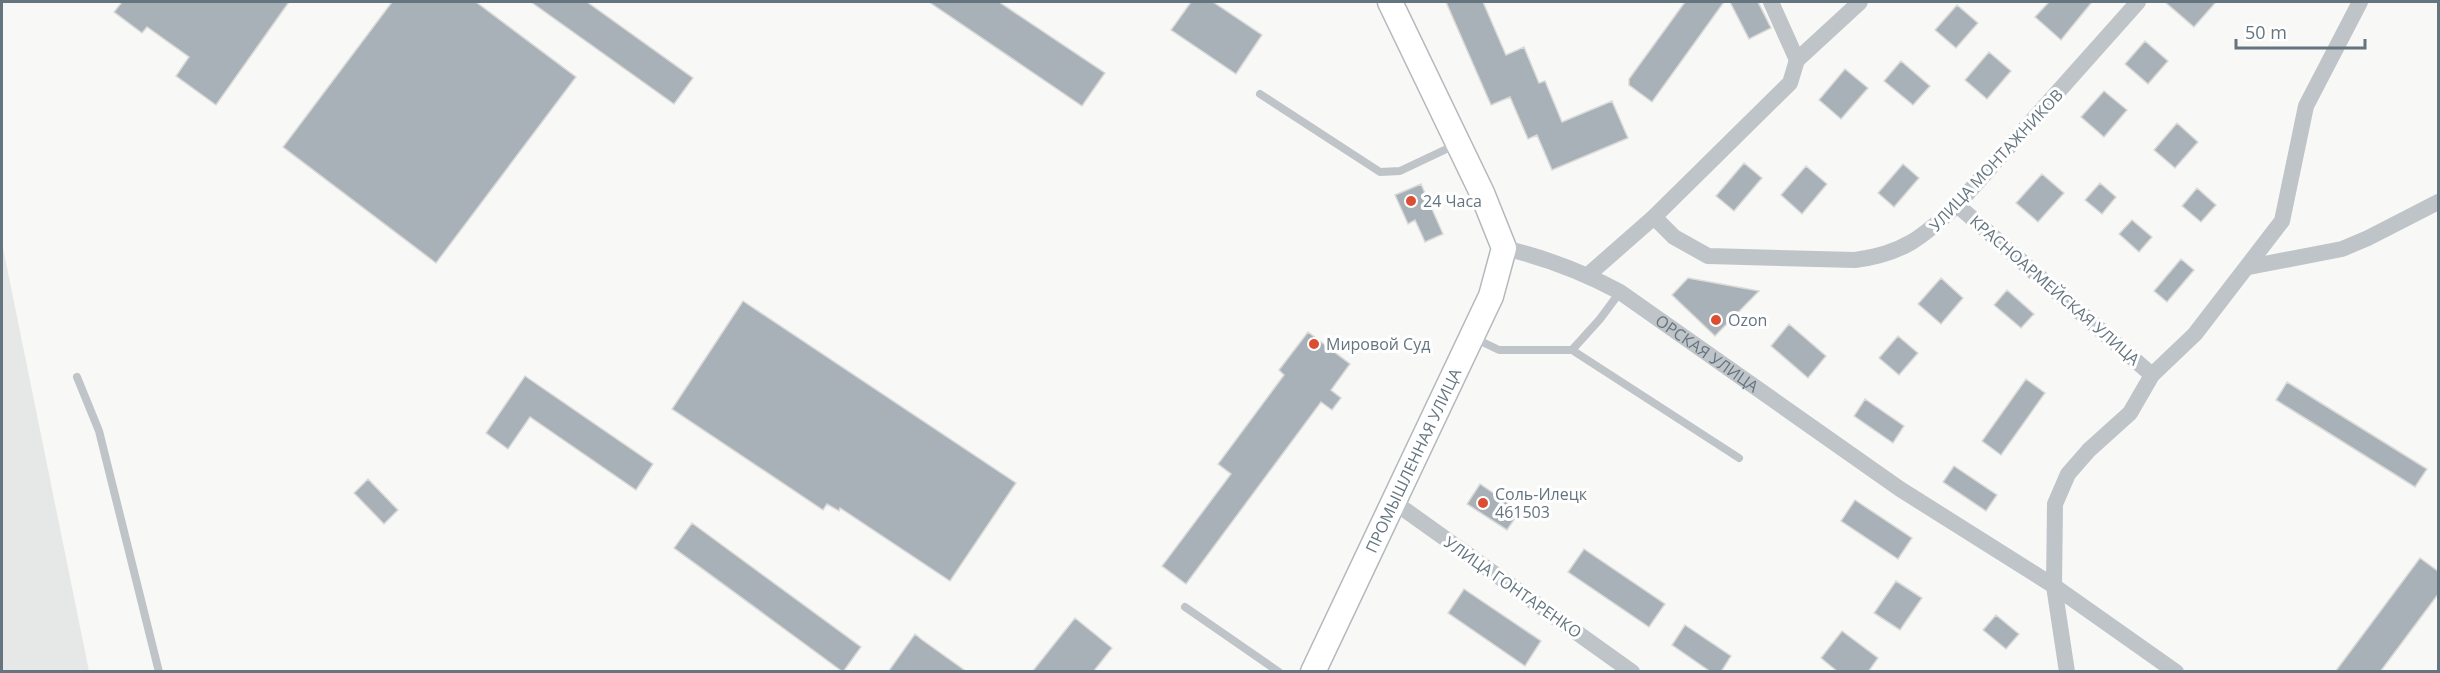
<svg xmlns="http://www.w3.org/2000/svg" width="2440" height="673" font-family="'Open Sans',sans-serif">
	<rect width="100%" height="100%" fill="#f8f8f6"/>
	<path fill="#e6e7e7" d="M2,243L89,671H2Z"/>
	<path fill="#a8b1b7" stroke="#dadad8" stroke-width="1.5" d="M122,2H289L216,105L176,76L189,57L147,27L142,33L114,12Z
		M392,2H476L576,77L436,263L283,147Z
		M531,2H587L693,78L674,104Z
		M929,2H999L1105,73L1082,106Z
		M1191,2H1213L1262,35L1236,74L1171,30Z
		M1446,2H1483L1506,55L1524,47L1539,83L1545,81L1562,122L1612,101L1628,138L1552,170L1537,135L1528,139L1510,97L1491,105Z
		M1685,2H1724L1652,102L1629,85V79Z
		M1730,2H1758L1771,28L1749,39Z
		M2049,2H2092L2061,40L2035,17Z
		M2165,2H2216L2194,27Z
		M1957,5L1978,23L1956,48L1935,30Z
		M2145,41L2168,61L2148,84L2125,64Z
		M1989,52L2011,71L1987,99L1965,80Z
		M1901,61L1930,86L1913,105L1884,81Z
		M1845,69L1868,88L1841,119L1819,100Z
		M2104,91L2127,110L2104,137L2081,117Z
		M2177,123L2198,142L2175,168L2154,150Z
		M1744,163L1762,178L1734,211L1716,196Z
		M1903,164L1919,178L1894,207L1878,193Z
		M1806,166L1827,184L1802,214L1781,195Z
		M2042,174L2064,193L2038,222L2016,203Z
		M2100,183L2116,197L2102,214L2085,200Z
		M1421,184L1443,234L1425,242L1415,220L1408,224L1395,195Z
		M2197,188L2216,205L2201,222L2182,206Z
		M2132,220L2152,237L2139,252L2119,234Z
		M2181,259L2194,270L2167,302L2154,291Z
		M1688,278L1759,291L1715,336L1672,295Z
		M1941,278L1963,298L1941,324L1918,304Z
		M2007,290L2034,314L2021,328L1994,305Z
		M743,301L1016,483L950,581L840,508L839,511L827,504L823,510L672,409Z
		M1789,324L1826,356L1808,378L1771,346Z
		M1308,332L1350,364L1331,390L1341,398L1332,410L1321,402L1186,584L1162,566L1231,474L1218,464L1284,375L1279,370Z
		M1898,336L1918,353L1899,375L1879,358Z
		M525,376L653,464L636,490L530,417L508,449L486,433Z
		M2026,379L2045,393L2001,455L1982,441Z
		M2287,382L2427,469L2415,487L2276,400Z
		M1865,399L1904,426L1893,443L1854,416Z
		M1954,466L1997,495L1986,511L1943,482Z
		M368,479L398,510L384,524L354,493Z
		M1480,484L1520,511L1507,530L1467,504Z
		M1855,500L1912,538L1898,559L1841,521Z
		M692,523L861,647L843,672L674,548Z
		M1584,549L1665,604L1649,627L1568,572Z
		M2420,558L2439,572V593L2380,672H2335Z
		M1896,581L1922,598L1900,630L1874,613Z
		M1464,589L1541,641L1525,666L1448,613Z
		M1996,615L2019,634L2006,649L1983,630Z
		M1075,618L1112,648L1093,672H1032Z
		M1685,625L1731,656L1721,672H1711L1672,645Z
		M1842,631L1878,658L1868,672H1838L1821,658Z
		M915,634L921,639L967,672H888Z"/>
	<g fill="none" stroke-linecap="round" stroke-linejoin="round">
		<g stroke="#b2b8bc" stroke-width="27">
			<g id="secondary">
				<path id="s2" d="M1313,672L1491,296L1504,248L1482,193L1390,2"/>
			</g>
		</g>
		<path stroke="#bfc4c8" stroke-width="8" d="M1260,94L1380,172L1400,171L1455,145
			M1472,337L1499,350H1572L1739,458
			M1572,350L1600,319L1620,292
			M77,377L99,431L159,672
			M1185,607L1279,672"/>
		<g stroke="#bfc4c8" stroke-width="16">
			<path d="M1771,2L1797,60"/>
			<path d="M1957,205L2152,375"/>
			<path d="M1654,217L1674,237L1708,256L1855,260C1903,254 1923,237 1957,205L2138,2"/>
			<path id="s1" d="M1504,248C1547,258 1581,271 1620,292L1900,489L2054,586L2176,672"/>
			<path d="M2249,267L2342,249L2368,238L2438,202"/>
			<path d="M1588,275L1654,217L1790,83L1797,60L1860,2"/>
			<path d="M1394,502L1632,672"/>
			<path d="M2067,672L2054,586L2055,504L2068,474L2089,450L2130,413L2152,375L2195,334L2282,221L2306,106L2360,2"/>
		</g>
		<use href="#secondary" stroke="#fff" stroke-width="24"/>
	</g>
	<g fill="#dc4e32" stroke="#fff" stroke-width="2">
		<circle cx="1411" cy="201" r="6"/>
		<circle cx="1716" cy="320" r="6"/>
		<circle cx="1314" cy="344" r="6"/>
		<circle cx="1483" cy="503" r="6"/>
	</g>
	<g text-anchor="middle" dominant-baseline="central" stroke-width="6" stroke-linejoin="round" paint-order="stroke">
		<g font-size="16" fill="#647580" stroke="#fff">
			<text transform="translate(1996 160) rotate(-47)">УЛИЦА МОНТАЖНИКОВ</text>
			<text transform="translate(2055 290) rotate(41)">КРАСНОАРМЕЙСКАЯ УЛИЦА</text>
			<text stroke="none"><textPath href="#s1" startOffset="231">ОРСКАЯ УЛИЦА</textPath></text>
			<text stroke="none"><textPath href="#s2" startOffset="234">ПРОМЫШЛЕННАЯ УЛИЦА</textPath></text>
			<text transform="translate(1513 587) rotate(35)">УЛИЦА ГОНТАРЕНКО</text>
		</g>
		<g font-size="16" fill="#647580" stroke="#fff" text-anchor="start">
			<text x="1423" y="201">24 Часа</text>
			<text x="1728" y="320">Ozon</text>
			<text x="1326" y="344">Мировой Суд</text>
			<text x="1495" y="494">Соль-Илецк<tspan x="1495" dy="18">461503</tspan></text>
		</g>
	</g>
	<rect width="2440" height="673" fill="none" stroke="#647580" stroke-width="6"/>
	<path d="M2236 39v9h129v-9" fill="none" stroke="#647580" stroke-width="3"/>
	<text x="2245" y="39" font-size="18" fill="#647580" stroke="#ffffff" stroke-width="4.5" paint-order="stroke">50 m</text>
</svg>
